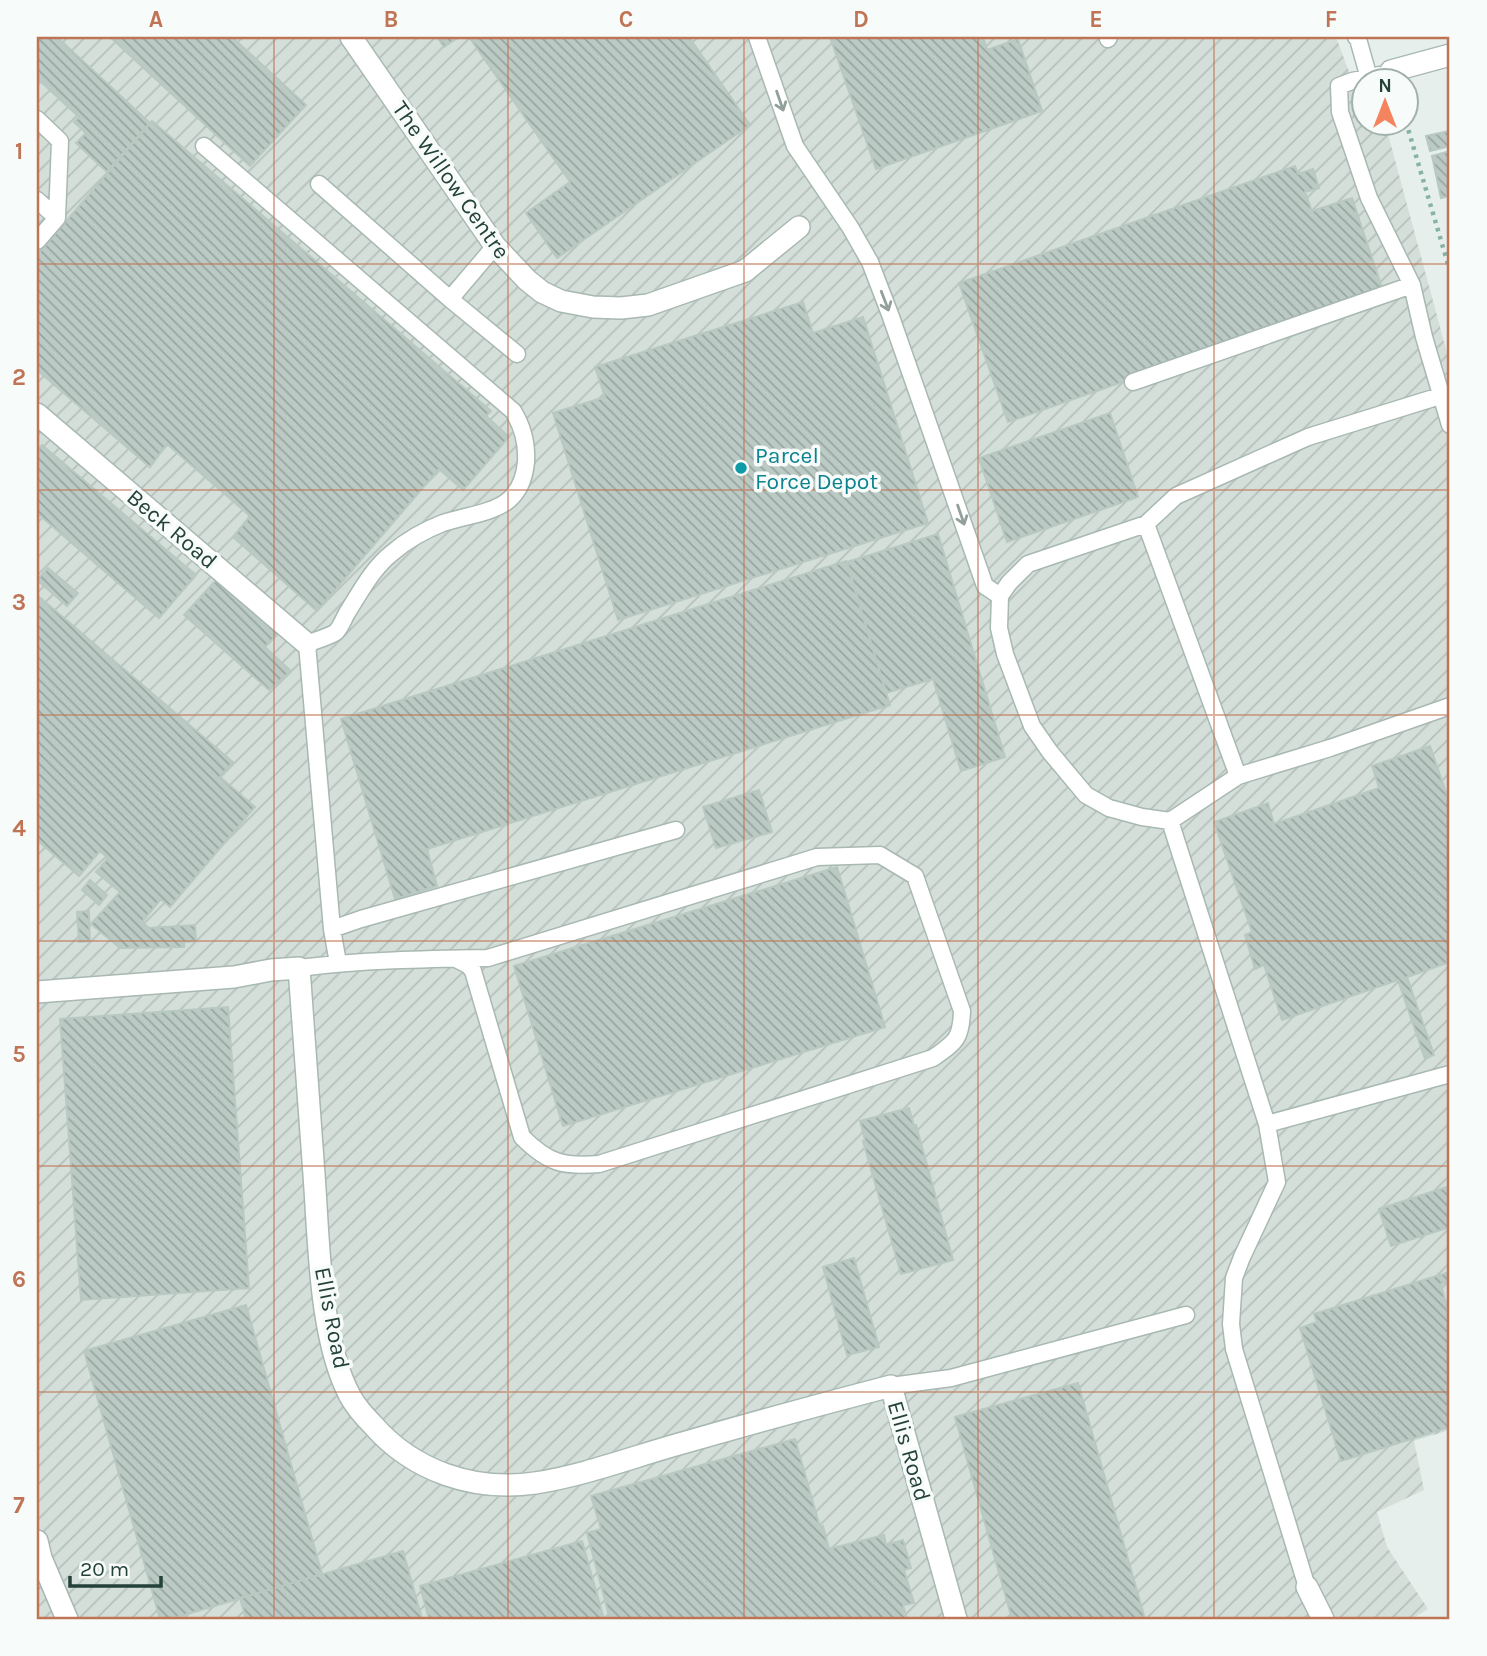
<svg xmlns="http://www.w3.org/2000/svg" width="1487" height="1656" font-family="Karla,sans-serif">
	<defs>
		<pattern id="industrial-furrows" width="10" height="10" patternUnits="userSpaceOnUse" patternTransform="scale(1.75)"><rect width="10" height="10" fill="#d4dfda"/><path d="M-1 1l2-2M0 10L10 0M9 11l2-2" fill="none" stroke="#b6c1bc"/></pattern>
		<pattern id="building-back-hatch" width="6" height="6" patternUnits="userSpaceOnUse" patternTransform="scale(1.75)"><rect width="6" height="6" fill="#bbcac4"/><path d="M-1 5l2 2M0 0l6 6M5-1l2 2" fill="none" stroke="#98a6a0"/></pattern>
	</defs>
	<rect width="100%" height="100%" fill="#e6efeb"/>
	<path fill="url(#industrial-furrows)" d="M37,37H1336L1357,93L1360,107L1364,110V122L1385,123L1450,364V1430L1414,1441L1424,1490L1377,1512L1387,1547L1428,1609L1412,1619H37Z"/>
	<path fill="url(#building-back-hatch)" stroke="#b8c9c2" stroke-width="2" d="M37,37H57L150,123L107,172L76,143L86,133L74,122L79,117L37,78Z
		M110,37H232L306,105L250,166Z
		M437,37H459L444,47Z
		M469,37H689L750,125L557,258L526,213L570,182Z
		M830,37H983L987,50L1018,39L1042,111L876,169Z
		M152,121L491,411L486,416L509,437L463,490L439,469L317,611L233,537L250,516L167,444L150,467L37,370V255Z
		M1449,131L1450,146L1430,151L1426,136Z
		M1450,151V196L1441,198L1432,156Z
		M1295,166L1298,174L1313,169L1319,188L1305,192L1312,211L1352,198L1383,291L1008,422L959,283Z
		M803,302L813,333L863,317L928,523L618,620L553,413L605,397L595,367Z
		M1110,413L1138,497L1007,542L979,458Z
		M42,445L196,575L159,618L37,513V451Z
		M938,534L1005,757L961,771L933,679L886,693L847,562Z
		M846,561L890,705L427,849L437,886L395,899L341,719Z
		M48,568L78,593L67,606L37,580Z
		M217,579L279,633L265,647L291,671L269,690L184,615Z
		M37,595L233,762L220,777L255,807L170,907L161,899L142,922L149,928L195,925L196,941L184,942V947L120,948L91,924L120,892L96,872L108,858L100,851L79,876L37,840Z
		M1430,746L1450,804V962L1407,977L1434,1055L1425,1059L1398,980L1282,1020L1264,965L1255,969L1245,935L1252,932L1214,822L1268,803L1274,824L1379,788L1372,766Z
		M759,790L772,832L716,848L703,807Z
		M837,867L885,1027L563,1126L514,966Z
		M90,880L107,895L99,905L82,890Z
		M89,911L90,941L79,942L77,912Z
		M228,1007L249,1288L81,1300L60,1019Z
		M909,1108L914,1126L916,1125L953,1260L901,1274L863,1141L865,1140L860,1121Z
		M1450,1186V1227L1391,1246L1379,1209Z
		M854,1258L879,1347L847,1355L823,1267Z
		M1446,1273L1449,1282L1441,1284L1450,1320V1427L1341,1461L1300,1328L1317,1322L1314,1314Z
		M246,1305L322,1574L171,1619H160L84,1351Z
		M1078,1383L1145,1619H1012L955,1417Z
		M795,1439L820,1527L823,1526L829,1549L884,1535L886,1545L903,1540L911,1568L904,1570L914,1603L903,1605L907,1619H610L587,1533L601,1529L591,1496Z
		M582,1541L604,1619H429L420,1586Z
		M403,1551L422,1619H246L240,1598Z"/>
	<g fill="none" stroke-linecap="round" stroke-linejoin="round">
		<g stroke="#a8b8b2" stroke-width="19">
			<path id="lane" d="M757,37L795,146L850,227L870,262L891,317L985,586L1000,596
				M1356,37L1358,39L1369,78L1379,75
				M1108,39L1109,37
				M1369,78L1352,81L1339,86L1340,112L1369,198L1412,285L1424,337L1450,425
				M37,119L60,141L57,218L37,241
				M204,146L513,411C523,427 527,444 526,462C521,514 482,510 443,523C425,530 407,540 392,553C372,569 361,591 347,613C344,618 341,627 336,632C331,636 314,641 307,644L332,929L338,963
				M319,184L450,299L517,354
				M37,200L57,218
				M450,299L495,246
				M1133,382L1412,285
				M1146,524L1238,776
				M1170,821L1142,817L1109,808L1086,795L1050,752L1032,726L1005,654L999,628L1000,596L1009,583L1028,564L1146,524L1176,496L1308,437L1440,396
				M332,929L361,919L676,830
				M299,968C362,960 425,959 488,958L817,857L880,855L915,876L962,1011C961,1039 956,1042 933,1058L599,1164C563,1167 548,1163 522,1137L473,971L468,965L456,959
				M1267,1124L1450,1074
				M891,1386L951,1378L1186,1315
				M1307,1587L1234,1349L1231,1324L1234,1278L1242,1257L1277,1182L1267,1124L1170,821L1238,776L1330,748L1450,706"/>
		</g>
		<g stroke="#a8b8b2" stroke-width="24">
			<path id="street" d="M351,37L495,246L527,280L542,292L561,301L593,307L621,308L648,305L745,271L799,227
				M1391,71L1450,55
				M37,414L307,644
				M37,992L234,977L271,970L299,968C304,1041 310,1115 315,1189C319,1250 321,1342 350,1396C356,1407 364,1416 373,1425C413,1471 474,1492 535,1483C581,1476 627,1459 672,1446C745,1425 818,1405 891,1386L956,1619
				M37,1541L41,1558L67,1619
				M1307,1587L1323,1619"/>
		</g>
		<path stroke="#86b3a5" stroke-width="4.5" stroke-dasharray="3.5 5" stroke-linecap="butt" d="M1406,122L1450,271"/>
		<use href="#lane" stroke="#fff" stroke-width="16"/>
		<use href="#street" stroke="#fff" stroke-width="21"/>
	</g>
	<defs><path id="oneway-shaft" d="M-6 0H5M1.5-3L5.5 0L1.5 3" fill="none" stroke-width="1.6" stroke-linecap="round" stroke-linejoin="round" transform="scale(1.75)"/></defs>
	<g stroke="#92a09c">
		<use href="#oneway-shaft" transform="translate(780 101) rotate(71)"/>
		<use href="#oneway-shaft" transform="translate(885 301) rotate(69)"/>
		<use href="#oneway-shaft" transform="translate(961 515) rotate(71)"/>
	</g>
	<path fill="none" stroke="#c07456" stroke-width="2" stroke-opacity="0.55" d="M274,37V1619M508,37V1619M744,37V1619M978,37V1619M1214,37V1619M37,264H1450M37,490H1450M37,715H1450M37,941H1450M37,1166H1450M37,1392H1450"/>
	<circle fill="#0f9aa8" stroke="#f7fbf9" stroke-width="2.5" cx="741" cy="468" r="7"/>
	<g text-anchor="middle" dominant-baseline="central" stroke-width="7" stroke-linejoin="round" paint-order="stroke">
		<g font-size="23" fill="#24423a" stroke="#f7fbf9">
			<text transform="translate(451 180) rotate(55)">The Willow Centre</text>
			<text transform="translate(172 529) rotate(40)">Beck Road</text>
			<text transform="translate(332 1318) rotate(79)">Ellis Road</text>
			<text transform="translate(909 1451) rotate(74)">Ellis Road</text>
		</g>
		<g font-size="23" fill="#0d838f" stroke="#f7fbf9" text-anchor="start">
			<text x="755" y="455">Parcel<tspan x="755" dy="26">Force Depot</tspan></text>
		</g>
	</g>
	<rect width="1487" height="1656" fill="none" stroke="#f7fbf9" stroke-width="77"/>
	<g transform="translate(1385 102)"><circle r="33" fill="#f7fbf9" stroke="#a3b1ad" stroke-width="2"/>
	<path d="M0-5L12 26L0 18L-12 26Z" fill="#f4845f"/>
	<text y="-10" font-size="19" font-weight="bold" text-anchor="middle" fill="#24423a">N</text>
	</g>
	<path d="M70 1576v10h91v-10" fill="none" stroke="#24423a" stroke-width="3.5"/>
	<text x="80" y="1576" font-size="21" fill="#24423a" stroke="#f7fbf9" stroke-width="5" paint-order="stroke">20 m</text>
	<rect x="38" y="38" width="1410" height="1580" fill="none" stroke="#c07456" stroke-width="2.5"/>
	<g font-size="23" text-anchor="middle" font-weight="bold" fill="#c07456">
		<text x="156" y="27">A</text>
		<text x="391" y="27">B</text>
		<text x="626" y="27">C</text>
		<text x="861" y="27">D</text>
		<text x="1096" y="27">E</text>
		<text x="1331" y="27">F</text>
		<text x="19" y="159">1</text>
		<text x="19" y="385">2</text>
		<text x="19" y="610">3</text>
		<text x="19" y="836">4</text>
		<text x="19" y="1062">5</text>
		<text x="19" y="1287">6</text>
		<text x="19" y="1513">7</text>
	</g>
</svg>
